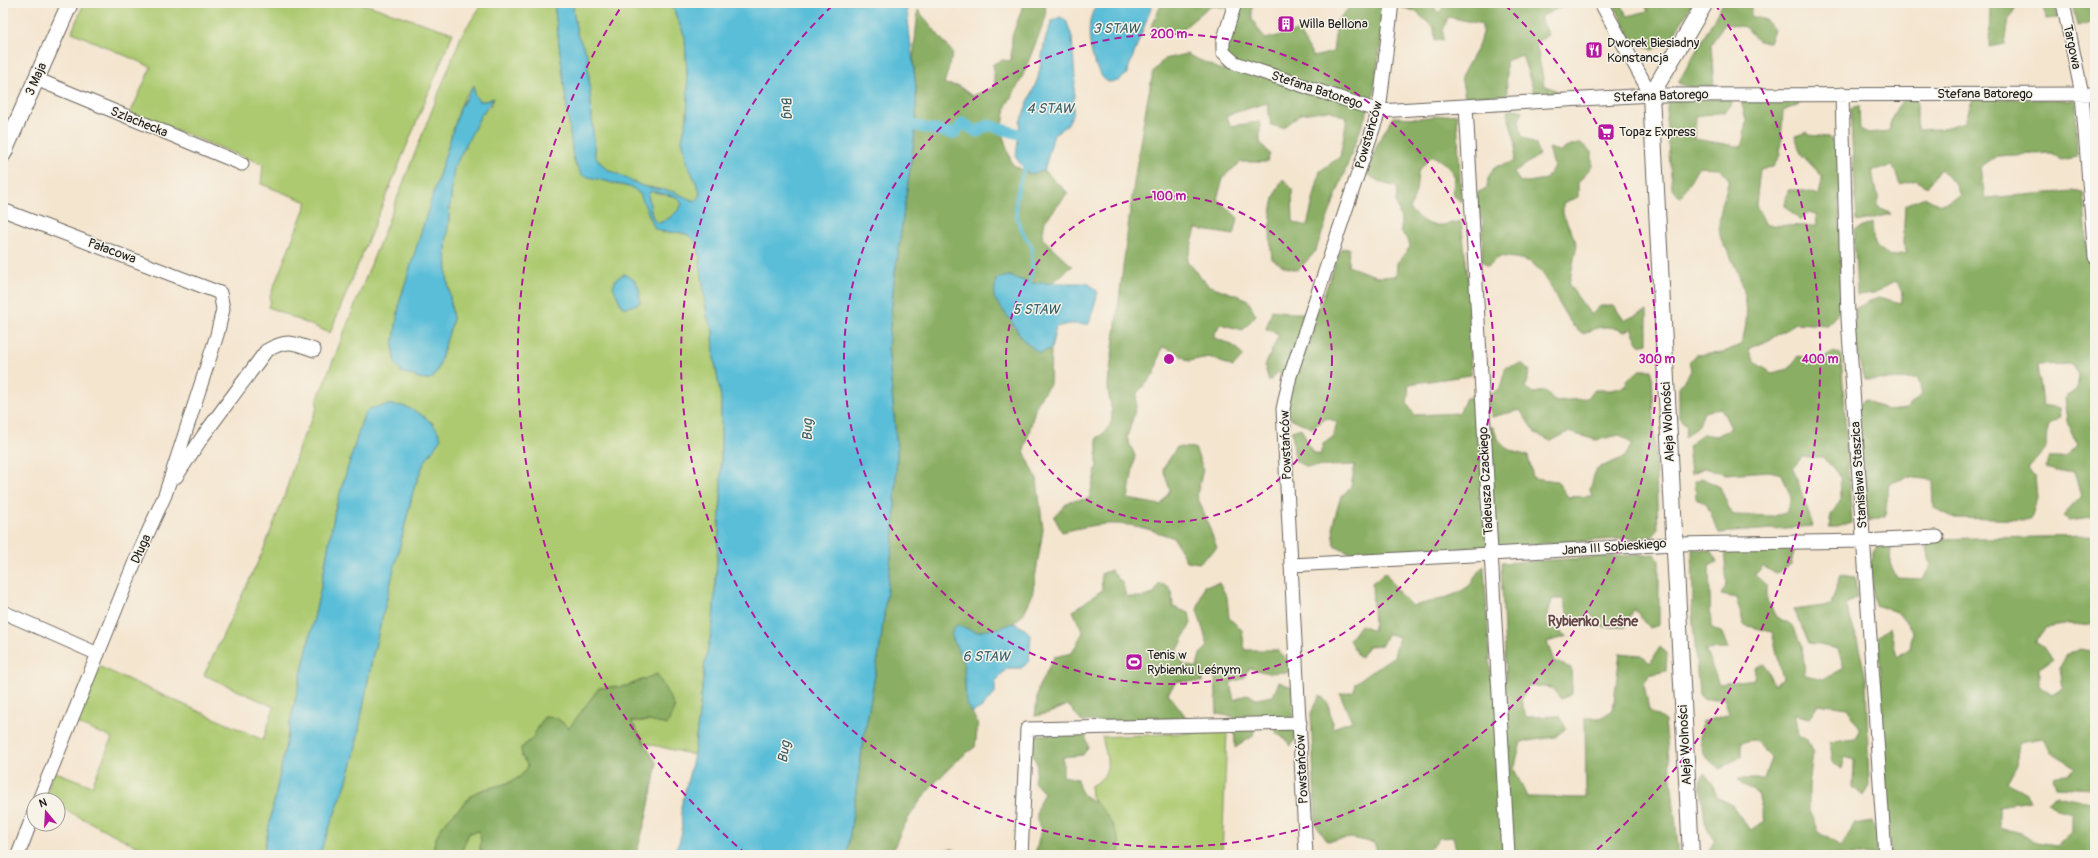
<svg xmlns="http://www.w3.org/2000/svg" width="2098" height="858" font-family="Pangolin,sans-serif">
	<rect width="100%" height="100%" fill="#f7f3e8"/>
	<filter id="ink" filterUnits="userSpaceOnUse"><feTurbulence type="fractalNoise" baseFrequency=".025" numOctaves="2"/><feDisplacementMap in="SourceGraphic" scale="8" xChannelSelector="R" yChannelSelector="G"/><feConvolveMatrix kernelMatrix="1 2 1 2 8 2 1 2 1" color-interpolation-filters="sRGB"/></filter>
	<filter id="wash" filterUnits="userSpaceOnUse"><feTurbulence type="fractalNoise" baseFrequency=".012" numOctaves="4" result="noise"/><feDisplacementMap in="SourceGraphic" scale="16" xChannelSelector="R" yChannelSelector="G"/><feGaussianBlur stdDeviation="0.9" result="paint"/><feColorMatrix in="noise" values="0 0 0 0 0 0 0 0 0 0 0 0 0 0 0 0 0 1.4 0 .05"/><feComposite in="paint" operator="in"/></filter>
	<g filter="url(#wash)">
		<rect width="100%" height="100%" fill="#f4e5cf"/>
		<path fill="#adca71" stroke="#647346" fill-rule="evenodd" d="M84,3H361L453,33L330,333L268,307L271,300L269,299L307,202L261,184L263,164C218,148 175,128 130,114L151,67L72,32Z
			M483,3H554L573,157L576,167L605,181L633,188L640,194L646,205L650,219L663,233C678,231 689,231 698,245L707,316L713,331L714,357L721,398V497L713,623L705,663L694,755L645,743L631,721H649L667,724L657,674L627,686L599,688L569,728L557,718L544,717L532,739L521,748L522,757L528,766C518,787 493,784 475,793C471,795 467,801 464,804C451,816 429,835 435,855H319L346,784L354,756L372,659L414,488L424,463L431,453L433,423L406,407L364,414L335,510L321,587L292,715L263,855H154L58,806V800L45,799L53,771L92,786L112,738L73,722L98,666L263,740L274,707L204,675L263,551L284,497L300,444L317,408V401L462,34ZM474,86V94L479,101H486L494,98L491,105L481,115L454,168L446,245L447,276L453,319L438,369L393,346L400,300L460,108L465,96Z
			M574,3H671L685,37L688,93L687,118L682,140L688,165L700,191L698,200L694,201L674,192L642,186L605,168L595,156L587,54L577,34L573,9Z
			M651,191L677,197L682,204C679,212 664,223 657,224L652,216L648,195Z
			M1227,731L1222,855L1118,854L1121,847L1114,830L1091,796L1090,786C1115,775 1107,759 1102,737Z
			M479,831L481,839L480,850L488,855H460L469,833Z"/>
		<path fill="#8aae63" stroke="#536540" d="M1024,3H1045L1046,17L1021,80L1006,106L1002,133L1012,164L1029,174L1044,171L1068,193L1045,221L1042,238L1072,266L1052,283H1030L1009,276C1011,315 1007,327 1039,353L1051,349L1050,384L1037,402L1024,451L1037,479L1043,530L1032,596L1024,613L1014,623L999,628L976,632L957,625L951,634L964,665L966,701L978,724L975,747C943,768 901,818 892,855H847L863,742L880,647L894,532L897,451L888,347L894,280L916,126V89L913,60L918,10L953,53L944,84L959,86L972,96L995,87L993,64L1002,60L1011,61L1012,36Z
			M1162,3H1252V19L1265,39L1298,31L1314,57L1333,52L1337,20L1348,9L1349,3H1430L1439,13L1446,3H1496L1522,7L1523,3H1570L1540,17L1549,35L1536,42L1544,85L1560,92L1535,95L1522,55L1506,61L1507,95L1465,97L1461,77L1478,46L1482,33V24L1448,17L1443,31V41L1435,40L1434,28L1415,11L1386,3L1374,93L1315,252L1298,270L1285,267L1272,259C1269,233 1268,201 1283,179L1292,189L1293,222L1307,226L1320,171L1340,157L1347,118L1329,110L1301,114L1283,128L1271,125L1267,103L1227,115L1230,126L1260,122V142L1270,154L1267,162H1241L1224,176L1217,199L1238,218L1234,235L1196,229L1187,261L1208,285L1247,299L1256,315L1243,330L1220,324L1213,337L1234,346L1243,356L1233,367L1209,357L1188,361L1175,351L1162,347L1154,374L1137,393L1136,407L1127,438L1135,456L1128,499L1161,505L1170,490L1163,469L1177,447L1195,448L1203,469L1197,495L1217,548L1199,563L1186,561L1174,538C1157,532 1136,524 1117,524C1099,523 1080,528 1062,532L1054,517L1069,501L1089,499L1097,465V438C1121,423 1109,408 1108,387C1108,379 1110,371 1111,363C1124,265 1133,168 1153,72L1164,59L1186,54L1224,71L1215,45L1230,9L1211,5L1179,32L1151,27Z
			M1613,3H1621L1627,16L1648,11L1644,3H1693L1670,41L1653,50L1633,41Z
			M1723,3H1751V16L1766,20L1774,30L1769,42L1758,41L1746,27L1725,24L1711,44L1714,86L1689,87L1678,83Z
			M1990,3H2018L2009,19L2005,44L1989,47Z
			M2041,3H2055L2058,18L2047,19Z
			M2072,3H2095V21L2077,26Z
			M1796,98L1799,104L1783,111L1780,155L1773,167L1760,169L1756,205L1766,225L1817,226L1816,214L1808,212L1800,221L1785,205L1788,190H1802L1818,195L1822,176L1801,154L1795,136L1807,132L1809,135L1828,137L1839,146L1841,309L1828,325L1796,323L1769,340L1748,349L1754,362L1772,373L1789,369L1798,356L1820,360L1832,352L1841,354L1852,523L1837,527H1829L1831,515L1841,499L1840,475L1822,457H1802L1793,468L1813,526L1719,533L1707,505L1696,498L1695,481L1702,478L1720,487L1732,515L1773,516L1786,513L1791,498L1782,474L1769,471L1726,474L1704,468L1691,474L1688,446L1702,434L1717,436L1731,428L1721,408L1704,412L1699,425L1685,438L1687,426L1679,418V387L1691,371L1689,362L1695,355L1722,353L1742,344C1751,307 1746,290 1730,255C1727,250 1723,244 1721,239C1715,219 1725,198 1729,179L1719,168L1698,167L1680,198L1672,188L1666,119L1668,100L1730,99L1732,104L1725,112L1696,116L1695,139L1742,147L1746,120L1741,101Z
			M1973,98L2076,100L2077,157L2061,160L2052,153L1997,156L1980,167L1985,198L2073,191L2083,193L2095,333V515L2091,518L2070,521L2063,516L2081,497L2074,471H2055L2046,467L2048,459L2065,456L2078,445L2067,421L2064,398L2077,389L2079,375L2073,364L2037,365L2042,405L2059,408L2060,418L2047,427L2046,448L2028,469L2035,476L2037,498L2031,520L1955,518L1934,508L1933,480L1907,477L1889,484L1885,516L1868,521L1858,406L1865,399L1887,411L1906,409L1922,394L1918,379L1864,380L1853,335L1856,308L1878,297L1901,303L1903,291L1896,281L1874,293L1857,295L1854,231L1872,223L1874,245L1890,256L1907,253L1903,244L1905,205L1925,197C1940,207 1944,204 1960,196L1955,183L1940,169L1927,187L1916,180L1900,184L1893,166L1872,170L1876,193L1878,196V207L1891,214L1857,222L1850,108L1859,106L1860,129L1868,133L1889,131C1891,117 1895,109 1904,99L1917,100V130L1940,129L1965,122Z
			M1515,109L1523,111L1519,120L1522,136L1536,145L1539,155L1514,173L1521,183L1546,179L1554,166L1549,148L1562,152L1565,148L1581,143L1592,153V166L1578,183V197L1563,203V214L1577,244L1569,285L1591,315L1600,306H1614L1624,320L1647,311V343L1639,345L1631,328L1625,332C1609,325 1599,325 1584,334C1558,319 1557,283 1533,264C1526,258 1509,258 1500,256L1488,266L1482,261L1483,222L1477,211V193L1487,188L1488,178L1494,167L1514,162L1516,145L1507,111Z
			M1457,114L1461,202L1452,194L1455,177L1448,166L1432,155L1418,172L1416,192L1410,210C1429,229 1436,227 1461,221L1469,285L1471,375L1409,384L1407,404L1415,415L1459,413L1466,398L1474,397L1475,427H1493C1502,450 1506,449 1528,456L1533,478L1557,481L1568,497L1592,496L1590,490L1596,469L1625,457L1632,444L1620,435L1596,440L1568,432L1551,441L1536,434L1520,410L1492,417L1486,398L1500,388L1506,367L1523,364L1530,371L1525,388L1534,393L1545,391L1554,401L1585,399L1595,390H1611L1627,386L1626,381L1640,370H1652L1658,529L1651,537L1355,555L1334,545L1333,524L1340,499L1351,486L1355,465L1307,467L1295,461L1292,431L1301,428L1312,452L1320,455L1323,444L1333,437L1337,422L1327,418L1312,428L1290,418L1281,395L1283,377L1278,372L1269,382L1265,366L1279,334L1266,329L1272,310L1293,313H1317L1341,249L1349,248L1348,266L1378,277L1396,276L1397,263L1410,247L1408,240L1401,232V220L1396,203L1397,187L1382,183L1366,174L1379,140L1393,117L1419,118Z
			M2095,536V626L2069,624L2045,628L2035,642L2043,647L2052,660L2039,668V686L2052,695L2063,688L2060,667L2066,656L2080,649L2095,652V750L2093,789L2056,787L2053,777L2070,773L2076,767L2050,751L2043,738L2019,742L2016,766L2007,782L2026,793L2029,801L1999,806V827L2021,833L2036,843L2057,846L2072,832V813L2056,809L2047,801L2057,795L2095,803V855H1890L1878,636L1890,627L1897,657L1910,648L1913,631L1897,612L1875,605L1869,567L1878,542H1906L1891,548L1890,563L1897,578L1923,579L1931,565L1925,539Z
			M1786,544L1794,551L1791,564L1776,574L1763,566L1755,575L1767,586V600L1776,617L1791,624L1802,644L1805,675L1824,679L1844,668L1838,649L1809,643L1794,610L1831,605L1840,575L1855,577L1857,598L1846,604L1857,639L1866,679L1869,786L1863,796L1853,787L1854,760L1845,757L1842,769L1833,763L1830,742L1855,739L1860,728L1847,708L1818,704L1809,718L1794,714L1799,736L1807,740L1813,754L1809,785V811L1819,832L1840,846L1854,824L1872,821L1877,834L1878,855H1707L1715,839L1706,828L1700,782L1704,773L1713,784L1716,797L1731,804L1750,830L1765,821L1758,794L1741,784L1738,779H1764L1771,757L1754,740L1741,742V756L1720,769C1701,755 1697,745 1702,722L1729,714L1724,698L1705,700L1699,695L1692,611L1693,599L1692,549L1712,551L1717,562L1709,566L1711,627L1722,633L1728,649L1705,650L1719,684L1754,679L1755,668L1764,664L1774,685L1783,679L1772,632L1744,625L1736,598L1721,595L1727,584L1724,549Z
			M1655,554L1659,561V625L1650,628L1634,609L1625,627H1604L1589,613L1584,620L1572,625L1563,599H1552L1546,623L1567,636L1547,642L1554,661L1571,668L1572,694L1561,699L1552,688L1529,685L1521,700L1526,717L1559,716L1566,728L1555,737L1521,742L1514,769L1527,797L1586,798L1585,718H1600L1613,710L1620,653L1641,655L1650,663L1660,647L1667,653L1666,671L1649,675L1644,684L1649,710L1665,721L1679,855H1457L1453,837L1439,838C1430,858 1400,855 1379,855L1374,843L1351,838L1327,841L1316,825L1311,713L1320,695L1328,703L1333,728L1352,721L1340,694L1354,691L1355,683L1394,656L1399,637L1387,634L1382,645L1368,646L1360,658L1349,640L1360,625L1374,630L1372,583L1385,572L1399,593L1412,606C1430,602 1453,598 1469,586C1475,580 1475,572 1484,566L1491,681L1506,679L1501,563Z
			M1111,570L1123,584L1126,597H1143L1154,594L1159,584L1168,586L1172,592L1173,607L1189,613L1191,623L1177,652L1184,665L1197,668L1200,654L1208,646L1197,610L1204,586L1219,583L1227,597L1229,618L1242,630L1245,650H1278L1287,660L1289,672L1268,673L1249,668L1244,678L1230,683L1234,700L1248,694L1256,699L1273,696L1279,682L1292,687L1295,739L1291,746L1283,737L1277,734L1272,716L1256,718L1253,736L1235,748L1234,717L1217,714L1215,676L1204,674L1202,682L1177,681L1168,693L1186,717C1163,720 1140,723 1116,722C1104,722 1094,720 1082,722L1068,705L1049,713L1035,716L1038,688L1054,657L1072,653L1083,632L1073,611L1102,590L1101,574Z
			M657,674L675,707L667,725L649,721H631L657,764L647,815L636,855H488L480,850L481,839L479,831L469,833L460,855H435C429,835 451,816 464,804C467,801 471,795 475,793C493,784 518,787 528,766L522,757L521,748L532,739L544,717L557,718L569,728L599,688L627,686Z
			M1085,734L1088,747L1083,755L1063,757V776L1077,779C1081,801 1090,795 1102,809C1111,820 1123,841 1118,855H1035L1041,829C1033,817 1038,804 1044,793L1034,782L1037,764L1031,752V735Z
			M953,849L961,855H936L939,851Z"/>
		<path fill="#5abed8" stroke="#3b6d7a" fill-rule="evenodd" d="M554,3H574L573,9L577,34L587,54L595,156L605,168L642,186L674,192L694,201L700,197V191L688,165L682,140L687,118L688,93L685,37L671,3H906L916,89V126L894,280L888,347L897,451L894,532L880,647L863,742L847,855H671L679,843L682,832L681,807L694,755L705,663L713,623L721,498V398L714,357L713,331L707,316L698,245C685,225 672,237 655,229L640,194L633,188L581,175L573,157ZM651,191L677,197L682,204C679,212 664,223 657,223L652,216L648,195Z
			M1098,3H1153L1126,75L1118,81L1108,82C1092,72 1086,35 1091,17C1092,12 1096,7 1098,3Z
			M1060,17L1066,20L1072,37L1075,79L1073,114L1067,125L1054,134L1044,171L1029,174L1016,158L1020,122L1038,78L1045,40L1052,21Z
			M474,85V94L479,101H486L494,98L481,115L454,168L446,245L447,276L453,319L438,369L433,378L425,380L401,372L395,363L393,346L400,300L460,108Z
			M624,274C639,281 640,287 640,303L629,307H622L613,287L616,279Z
			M1009,276L1030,283H1088L1098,292L1089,324H1068L1056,327L1051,349L1039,353L1024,341L1011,321L994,298L996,279Z
			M387,405C393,405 401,405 406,407C420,412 437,424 441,438L424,463L414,488L372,659L354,756L346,784L319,855H263L292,715L321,587L335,510L364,414L371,408Z
			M1014,623L1025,629L1031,635L1029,662L1021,668H1007L995,682V694L982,707L971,713L966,701L964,665L951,634L957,625L976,632L999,628Z"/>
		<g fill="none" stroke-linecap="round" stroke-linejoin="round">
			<path stroke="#5abed8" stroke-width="3.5" d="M1024,168C1014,199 1010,219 1032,246V271L1030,283"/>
			<path stroke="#5abed8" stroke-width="11" d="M916,126L954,134L963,123L977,132L988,125L1019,134"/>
		</g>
	</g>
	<g filter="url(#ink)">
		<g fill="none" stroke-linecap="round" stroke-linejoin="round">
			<g stroke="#68625b" stroke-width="15">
				<path id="minor" d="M1235,3L1223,42V52L1235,63L1379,111L1651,95L2095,94
					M1601,3L1651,95
					M2063,3L2082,94L2095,257
					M36,79L242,164
					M1842,94L1848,318L1885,855
					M1466,106L1508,855
					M3,210L220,293L223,309L217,335L165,495L136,559L39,800
					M176,477L203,436L266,351C287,339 292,342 314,350
					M1292,565L1674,544L1864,541L1937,537
					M3,612L98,654
					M18,855L34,813
					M1021,855L1027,729L1300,723
					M1306,855L1283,409L1290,376L1379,111L1392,3"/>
			</g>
			<g stroke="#68625b" stroke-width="18">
				<path id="tertiary" d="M3,154L70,3
					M1691,855L1651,95L1705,3"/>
			</g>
			<use href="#minor" stroke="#fff" stroke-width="13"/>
			<use href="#tertiary" stroke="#fff" stroke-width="16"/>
		</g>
	</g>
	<g fill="none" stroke="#b5179e" stroke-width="2" stroke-dasharray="7 5">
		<circle cx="1169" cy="359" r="163"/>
		<circle cx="1169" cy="359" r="325"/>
		<path d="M1505 5A488 488 0 1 1 833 5"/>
		<path d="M746 854A651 651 0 0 1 623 4M1715 4A651 651 0 0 1 1592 854"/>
	</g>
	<defs>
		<g id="building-square" transform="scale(0.9)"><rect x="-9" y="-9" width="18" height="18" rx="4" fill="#b5179e" stroke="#f7f3e8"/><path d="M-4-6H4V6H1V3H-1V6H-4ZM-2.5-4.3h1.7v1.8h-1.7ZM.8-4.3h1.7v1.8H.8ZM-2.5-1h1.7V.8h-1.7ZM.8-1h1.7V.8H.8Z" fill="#fff"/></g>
		<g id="restaurant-square" transform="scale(0.9)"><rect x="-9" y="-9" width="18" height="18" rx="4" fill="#b5179e" stroke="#f7f3e8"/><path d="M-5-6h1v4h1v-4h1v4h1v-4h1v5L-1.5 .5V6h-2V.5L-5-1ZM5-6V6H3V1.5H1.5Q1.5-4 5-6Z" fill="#fff"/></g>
		<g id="supermarket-square" transform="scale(0.9)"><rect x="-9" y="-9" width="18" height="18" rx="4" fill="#b5179e" stroke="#f7f3e8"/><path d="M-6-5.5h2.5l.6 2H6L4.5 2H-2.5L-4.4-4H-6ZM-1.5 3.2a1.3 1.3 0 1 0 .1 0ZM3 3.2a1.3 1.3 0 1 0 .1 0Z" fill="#fff"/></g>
		<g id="stadium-square" transform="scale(0.9)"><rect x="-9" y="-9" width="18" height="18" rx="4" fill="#b5179e" stroke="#f7f3e8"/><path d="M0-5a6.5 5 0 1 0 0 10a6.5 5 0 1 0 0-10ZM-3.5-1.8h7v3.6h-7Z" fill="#fff"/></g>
	</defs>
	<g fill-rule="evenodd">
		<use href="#building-square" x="1286" y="24"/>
		<use href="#restaurant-square" x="1594" y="50"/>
		<use href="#supermarket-square" x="1606" y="132"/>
		<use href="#stadium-square" x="1134" y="662"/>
	</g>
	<g text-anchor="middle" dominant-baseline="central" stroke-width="3" stroke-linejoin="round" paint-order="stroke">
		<g font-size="13" fill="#1c1c1c" stroke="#f7f3e8" text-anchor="start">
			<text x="1299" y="24">Willa Bellona</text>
			<text x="1607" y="43">Dworek Biesiadny<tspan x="1607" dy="15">Konstancja</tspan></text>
			<text x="1619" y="132">Topaz Express</text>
			<text x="1147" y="655">Tenis w<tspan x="1147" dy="15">Rybienku Leśnym</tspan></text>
		</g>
		<g font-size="13" fill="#1c1c1c" stroke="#f7f3e8">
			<text transform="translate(2072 47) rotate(78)">Targowa</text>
			<text transform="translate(36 79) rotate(-66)">3 Maja</text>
			<text transform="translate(1317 90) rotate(18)">Stefana Batorego</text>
			<text x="1985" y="94">Stefana Batorego</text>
			<text transform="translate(1661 96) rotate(-2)">Stefana Batorego</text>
			<text transform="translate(139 122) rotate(22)">Szlachecka</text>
			<text transform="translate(1369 135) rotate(-74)">Powstańców</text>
			<text transform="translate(112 251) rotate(20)">Pałacowa</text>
			<text transform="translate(1668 422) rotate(-93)">Aleja Wolności</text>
			<text transform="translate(1286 445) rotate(-92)">Powstańców</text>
			<text transform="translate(1859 475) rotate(-94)">Stanisława Staszica</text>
			<text transform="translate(1486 481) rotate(-93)">Tadeusza Czackiego</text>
			<text transform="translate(1614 547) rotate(-4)">Jana III Sobieskiego</text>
			<text transform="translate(141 549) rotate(-66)">Długa</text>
			<text transform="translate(1685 745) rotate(-93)">Aleja Wolności</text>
			<text transform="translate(1302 769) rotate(-93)">Powstańców</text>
		</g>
		<g font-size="14" font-style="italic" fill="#355d67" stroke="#f7f3e8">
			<text x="1116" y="28">3 STAW</text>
			<text transform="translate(787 107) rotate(80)">Bug</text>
			<text x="1050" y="108">4 STAW</text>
			<text x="1036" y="309">5 STAW</text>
			<text transform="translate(807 430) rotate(-90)">Bug</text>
			<text x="986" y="656">6 STAW</text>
			<text transform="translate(784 752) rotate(-81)">Bug</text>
		</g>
		<g font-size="14" font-weight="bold" fill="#644746" stroke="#f7f3e8">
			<text x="1593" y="621">Rybienko Leśne</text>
		</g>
	</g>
	<circle cx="1169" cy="359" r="6" fill="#b5179e" stroke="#f7f3e8" stroke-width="2"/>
	<g font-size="12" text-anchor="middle" font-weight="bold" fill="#b5179e" stroke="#f7f3e8" stroke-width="3" stroke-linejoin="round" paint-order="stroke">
		<text x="1169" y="38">200 m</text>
		<text x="1169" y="200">100 m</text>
		<text x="1657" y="363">300 m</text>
		<text x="1820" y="363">400 m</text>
	</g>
	<rect width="2098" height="858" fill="none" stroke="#f7f3e8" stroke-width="16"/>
	<g transform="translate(46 812) rotate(342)"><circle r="19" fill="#f7f3e8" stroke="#9f9d96"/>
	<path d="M0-3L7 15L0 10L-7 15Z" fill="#b5179e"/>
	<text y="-6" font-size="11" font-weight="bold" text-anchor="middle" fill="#1c1c1c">N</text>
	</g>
</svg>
